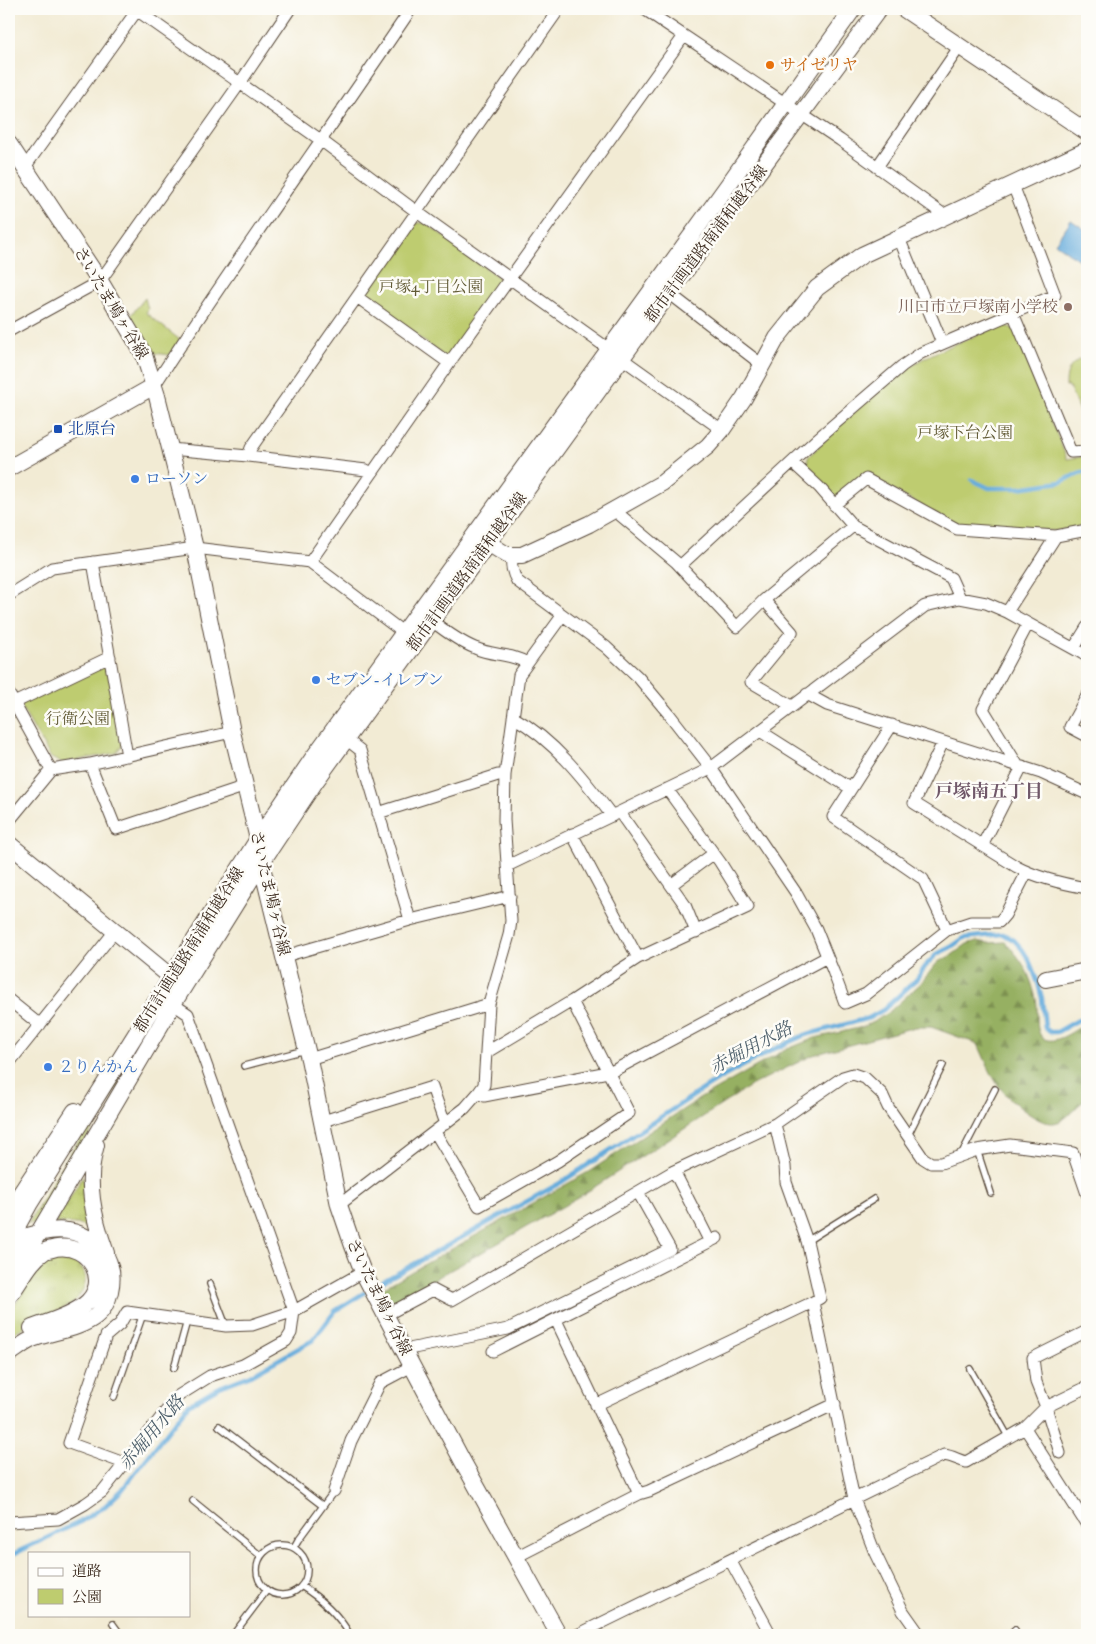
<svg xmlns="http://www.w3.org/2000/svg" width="1096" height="1644" font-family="'IM FELL Double Pica','Noto Serif JP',serif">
	<defs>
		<pattern id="grass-tufts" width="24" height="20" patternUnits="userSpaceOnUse" patternTransform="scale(1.25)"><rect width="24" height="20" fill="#becc6f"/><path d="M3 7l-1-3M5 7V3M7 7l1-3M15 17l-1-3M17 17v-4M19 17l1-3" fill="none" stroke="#a4af60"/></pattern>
		<pattern id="forest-firs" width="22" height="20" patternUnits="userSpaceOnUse" patternTransform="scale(1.25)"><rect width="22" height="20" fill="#96b062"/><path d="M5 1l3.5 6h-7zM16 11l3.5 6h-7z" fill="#7c8f50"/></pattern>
	</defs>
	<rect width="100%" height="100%" fill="#fdfcf7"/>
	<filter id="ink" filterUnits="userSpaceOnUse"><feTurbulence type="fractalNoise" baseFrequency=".02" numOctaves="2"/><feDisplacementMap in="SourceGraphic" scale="10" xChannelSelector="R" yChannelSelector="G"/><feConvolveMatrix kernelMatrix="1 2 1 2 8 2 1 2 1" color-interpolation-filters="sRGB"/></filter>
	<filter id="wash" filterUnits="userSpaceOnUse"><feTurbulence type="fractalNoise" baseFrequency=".0096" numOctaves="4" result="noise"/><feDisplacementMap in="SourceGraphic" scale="20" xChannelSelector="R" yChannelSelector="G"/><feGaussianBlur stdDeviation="1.12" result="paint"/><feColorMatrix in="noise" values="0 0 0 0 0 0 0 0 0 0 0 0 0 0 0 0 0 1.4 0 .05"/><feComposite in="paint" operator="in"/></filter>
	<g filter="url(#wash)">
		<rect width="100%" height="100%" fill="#f2ebd4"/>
		<path fill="url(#grass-tufts)" stroke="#7c7b46" d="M132,1056L134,1057L37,1223L28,1224L68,1157Z
			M83,1176L91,1230L78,1224L55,1223Z
			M62,1257C72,1259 83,1265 85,1276C87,1287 78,1300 69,1306C64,1309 57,1311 51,1314C36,1321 22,1327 9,1336V1315L25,1287L45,1264Z"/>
		<path fill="url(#forest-firs)" stroke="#686d40" d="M977,941L988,943L1005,942C1023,960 1030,974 1036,999C1039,1010 1034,1029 1042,1037C1053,1048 1078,1028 1087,1022V1099C1075,1105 1068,1121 1054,1123C1037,1125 1007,1098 998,1085C990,1073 984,1057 978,1044L931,1027H915L813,1055L752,1085L576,1199L396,1301L386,1297L379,1290L590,1171L699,1099L785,1050L815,1038L863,1027L877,1020L890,1011L920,984L938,962L952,955L967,944Z"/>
		<path fill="#becc6f" stroke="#7c7b46" d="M413,223H426L498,277V288L450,356H444L366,298V292Z
			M145,298L148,309L146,313L180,340L169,355L155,353L130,316Z
			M1003,325L1014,329L1067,459L1087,456V525L1056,531L958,525L866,476L840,495L832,496C821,484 806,474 808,457C838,428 874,389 909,367C937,349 972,338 1003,325Z
			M1087,355V425L1085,426L1069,386H1066C1066,368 1072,363 1087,355Z
			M102,663L108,668L124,743L116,753L62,763L51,758L21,707L25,698Z"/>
		<path fill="#66acdc" stroke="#506b7d" d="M1071,220L1087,231V266L1055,243Z"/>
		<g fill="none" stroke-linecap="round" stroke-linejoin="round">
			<path stroke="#66acdc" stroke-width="4.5" d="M972,480L989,488H1018L1061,482L1079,473L1087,471
				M378,1284L560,1183L719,1079L774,1049L805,1035L869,1018L883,1010L916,980L927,964L937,954L951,947L964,938L1003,934L1014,940L1022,949L1029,960L1038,983L1042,998L1045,1028L1050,1032H1057L1087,1015
				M9,1556L80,1522L105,1506L122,1490L188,1405L217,1388L251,1375L313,1340L335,1311L364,1293"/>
		</g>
	</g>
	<g filter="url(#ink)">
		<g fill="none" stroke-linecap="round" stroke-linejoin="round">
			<g stroke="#564739" stroke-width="8">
				<path id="lane" d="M244,1066L305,1050
					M908,1135L943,1065
					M977,1150L991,1193
					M961,1155L995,1089
					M807,1241L874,1199
					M210,1284L226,1326
					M174,1368L187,1321
					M970,1369L1009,1438
					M114,1397L143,1314
					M219,1426L323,1506
					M193,1501L261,1556
					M257 1570a25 25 0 1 1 50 0a25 25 0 1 1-50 0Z
					M294,1547L298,1540L334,1491
					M301,1586C322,1599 338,1614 350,1635
					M113,1624L121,1635
					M233,1635L267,1590
					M1010,1635L1015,1630"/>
			</g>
			<g stroke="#564739" stroke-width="13">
				<path id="street" d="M135,9L322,141L417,212L722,430
					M644,9L840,140L947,217
					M25,167L138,9
					M877,167L960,46
					M899,238L942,343
					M669,293L761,364
					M357,297L449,363
					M1013,313L1071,452L1087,451
					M9,331L100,281L240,83L290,9
					M154,386C237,258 326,135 411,9
					M170,449L248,456L366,470L372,473
					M248,456L251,448L559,9
					M793,463L819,487L853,526L951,578L960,598
					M834,505L866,479L957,529L1056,536
					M614,510L676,562L737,627L764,600L853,526
					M512,556C511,566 512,572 517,581L606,647L638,677L669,714L711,768L796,893L816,929L833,971L845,1003L866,994L947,930L971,922H999L1005,915L1027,872
					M93,562L127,756
					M310,562L449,363L684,36
					M680,566L816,440L902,366L921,353L1055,295L1013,185
					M9,595L52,568L195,548L310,562L404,633
					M764,600L792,632L751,682L792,706
					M1007,612L1056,536L1087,530
					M432,621C445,631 460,642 475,648C492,656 511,653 527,663
					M1074,648L1087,627
					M9,694L51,770
					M807,694L827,705L1041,773L1087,794
					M1087,696L1070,727L1087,736
					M14,703L110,657
					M513,717C554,740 585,780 612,816
					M892,725L833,817L923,879L947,930
					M760,731L850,788
					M346,739L360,750L410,920
					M943,742L914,803L1017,867C1038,878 1064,884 1087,888
					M90,764L116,829L246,786
					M1018,766L983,709L1028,624
					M378,813L498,775H505
					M620,813L685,905L696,932
					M9,821L51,770L90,764L232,732
					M572,834L638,958
					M982,846L1022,767
					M507,866L711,768L925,606L960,598L986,603L1007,612L1087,656
					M671,885L713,854
					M285,956L410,920L510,896
					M9,1000L40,1025
					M487,1052L572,1001L638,958L748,907L720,862L667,789
					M309,1059L489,1004
					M9,1063L115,931
					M609,1073L827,957
					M479,1092L484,1085L489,1004L509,935L511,921L504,820L505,775L519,675L562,616
					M323,1121L432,1087L445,1124
					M775,1124L785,1166L786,1182L807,1241L820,1298L813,1302L854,1499L875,1553L903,1611L920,1635
					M435,1132L479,1206L558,1161L629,1113L572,1001
					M674,1171L710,1242
					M339,1205L465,1108L479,1092L484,1096L608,1072
					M386,1315L433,1290L452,1300L672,1172L775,1124L843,1077L853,1074L865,1078L882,1094L888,1107L923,1158L931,1163H941L977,1150L1010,1145L1073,1153L1087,1194
					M556,1320L639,1494
					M404,1350L508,1329L670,1249L638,1192
					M493,1351L717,1238
					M596,1405L813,1302
					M1025,1428L1087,1525
					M1060,1453L1046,1407L1036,1382L1033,1358L1087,1331
					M124,1463L69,1443L106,1336L120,1324L127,1312L226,1326L252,1325L294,1311L363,1272
					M334,1491L351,1441L380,1383L412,1366
					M9,1522L58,1519L85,1504L102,1492L178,1396L210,1376L243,1365L286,1341L291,1333L294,1311L188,1014L173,1004
					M516,1557L639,1494L649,1491L835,1404
					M730,1560L771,1635
					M577,1635L944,1455C952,1456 958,1460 966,1462L1025,1428L1046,1407L1087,1387"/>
			</g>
			<g stroke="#564739" stroke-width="18">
				<path id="secondary" d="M904,9L1087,132
					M9,144L100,281L144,355L157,396L195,548L232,732L258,839L261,863L309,1059L339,1205L353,1246L363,1272L412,1366L463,1462L559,1635
					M9,468L154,386
					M488,543L507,555H522L589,524L662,483L708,446L722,430L744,398L777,338L817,288L862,255L1087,150
					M9,844L171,977
					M1046,979L1087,971
					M96,1145C85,1182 93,1217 106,1253
					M9,1211L75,1111
					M9,1241L30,1203L258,839L313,758L728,185L853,9
					M9,1260L23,1237C37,1234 53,1228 68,1231C84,1233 104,1247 109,1263C115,1279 110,1305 96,1316C80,1329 54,1331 35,1338C26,1341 17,1349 9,1354
					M9,1283L173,1004L261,863L315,782L669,293L879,9
					M9,1296C21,1282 28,1262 45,1251C48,1250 52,1249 56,1248C89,1242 113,1283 84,1305C69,1316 49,1322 32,1328"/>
			</g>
			<use href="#lane" stroke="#fff" stroke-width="5.5"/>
			<use href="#street" stroke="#fff" stroke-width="11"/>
			<use href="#secondary" stroke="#fff" stroke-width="16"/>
		</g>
	</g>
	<circle fill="#e8710a" stroke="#fdfcf7" stroke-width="2" cx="770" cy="65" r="5"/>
	<circle fill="#8d6e63" stroke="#fdfcf7" stroke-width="2" cx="1068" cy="307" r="5"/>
	<rect fill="#1a4fb4" stroke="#fdfcf7" stroke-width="2" x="53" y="424" width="10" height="10" rx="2.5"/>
	<g fill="#3f7fe0" stroke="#fdfcf7" stroke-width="2">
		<circle cx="135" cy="479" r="5"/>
		<circle cx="316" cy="680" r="5"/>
		<circle cx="48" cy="1067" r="5"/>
	</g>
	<g text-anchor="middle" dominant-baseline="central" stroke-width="5" stroke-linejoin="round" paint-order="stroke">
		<g font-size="16" fill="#c56008" stroke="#fdfcf7" text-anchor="start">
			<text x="780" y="65">サイゼリヤ</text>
		</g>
		<g font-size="16" fill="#3b2a1e" stroke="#fdfcf7">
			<text transform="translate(706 244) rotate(-53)">都市計画道路南浦和越谷線</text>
			<text transform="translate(111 303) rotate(59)">さいたま鳩ヶ谷線</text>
			<text transform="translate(467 572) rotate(-54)">都市計画道路南浦和越谷線</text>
			<text transform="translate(270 893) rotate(77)">さいたま鳩ヶ谷線</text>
			<text transform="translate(189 950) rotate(-58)">都市計画道路南浦和越谷線</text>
			<text transform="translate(379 1297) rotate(64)">さいたま鳩ヶ谷線</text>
		</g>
		<g font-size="16" fill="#625b36" stroke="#fdfcf7">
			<text x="431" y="287">戸塚4丁目公園</text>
			<text x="965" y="433">戸塚下台公園</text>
			<text x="78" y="719">行衛公園</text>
		</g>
		<g font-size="16" fill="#785e54" stroke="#fdfcf7" text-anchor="end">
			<text x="1058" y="307">川口市立戸塚南小学校</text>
		</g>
		<g font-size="16" fill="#164399" stroke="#fdfcf7" text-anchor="start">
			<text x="68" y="429">北原台</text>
		</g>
		<g font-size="16" fill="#366cbe" stroke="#fdfcf7" text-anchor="start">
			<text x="145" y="479">ローソン</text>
			<text x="326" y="680">セブン-イレブン</text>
			<text x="58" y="1067">２りんかん</text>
		</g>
		<g font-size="18" font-weight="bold" fill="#705869" stroke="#fdfcf7">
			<text x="989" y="791">戸塚南五丁目</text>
		</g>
		<g font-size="18" font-style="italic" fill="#4c5e6a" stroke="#fdfcf7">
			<text transform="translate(751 1048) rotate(-28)">赤堀用水路</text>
			<text transform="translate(152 1433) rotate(-50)">赤堀用水路</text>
		</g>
	</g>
	<rect width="1096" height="1644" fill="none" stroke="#fdfcf7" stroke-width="30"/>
	<rect x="28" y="1552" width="162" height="65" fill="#fdfcf7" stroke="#afa8a0"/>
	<rect x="38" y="1568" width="25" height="8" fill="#ffffff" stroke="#afa8a0"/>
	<text x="72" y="1576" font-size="15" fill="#3b2a1e">道路</text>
	<rect x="38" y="1589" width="25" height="15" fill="#becc6f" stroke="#afa8a0"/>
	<text x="72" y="1602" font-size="15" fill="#3b2a1e">公園</text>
</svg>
